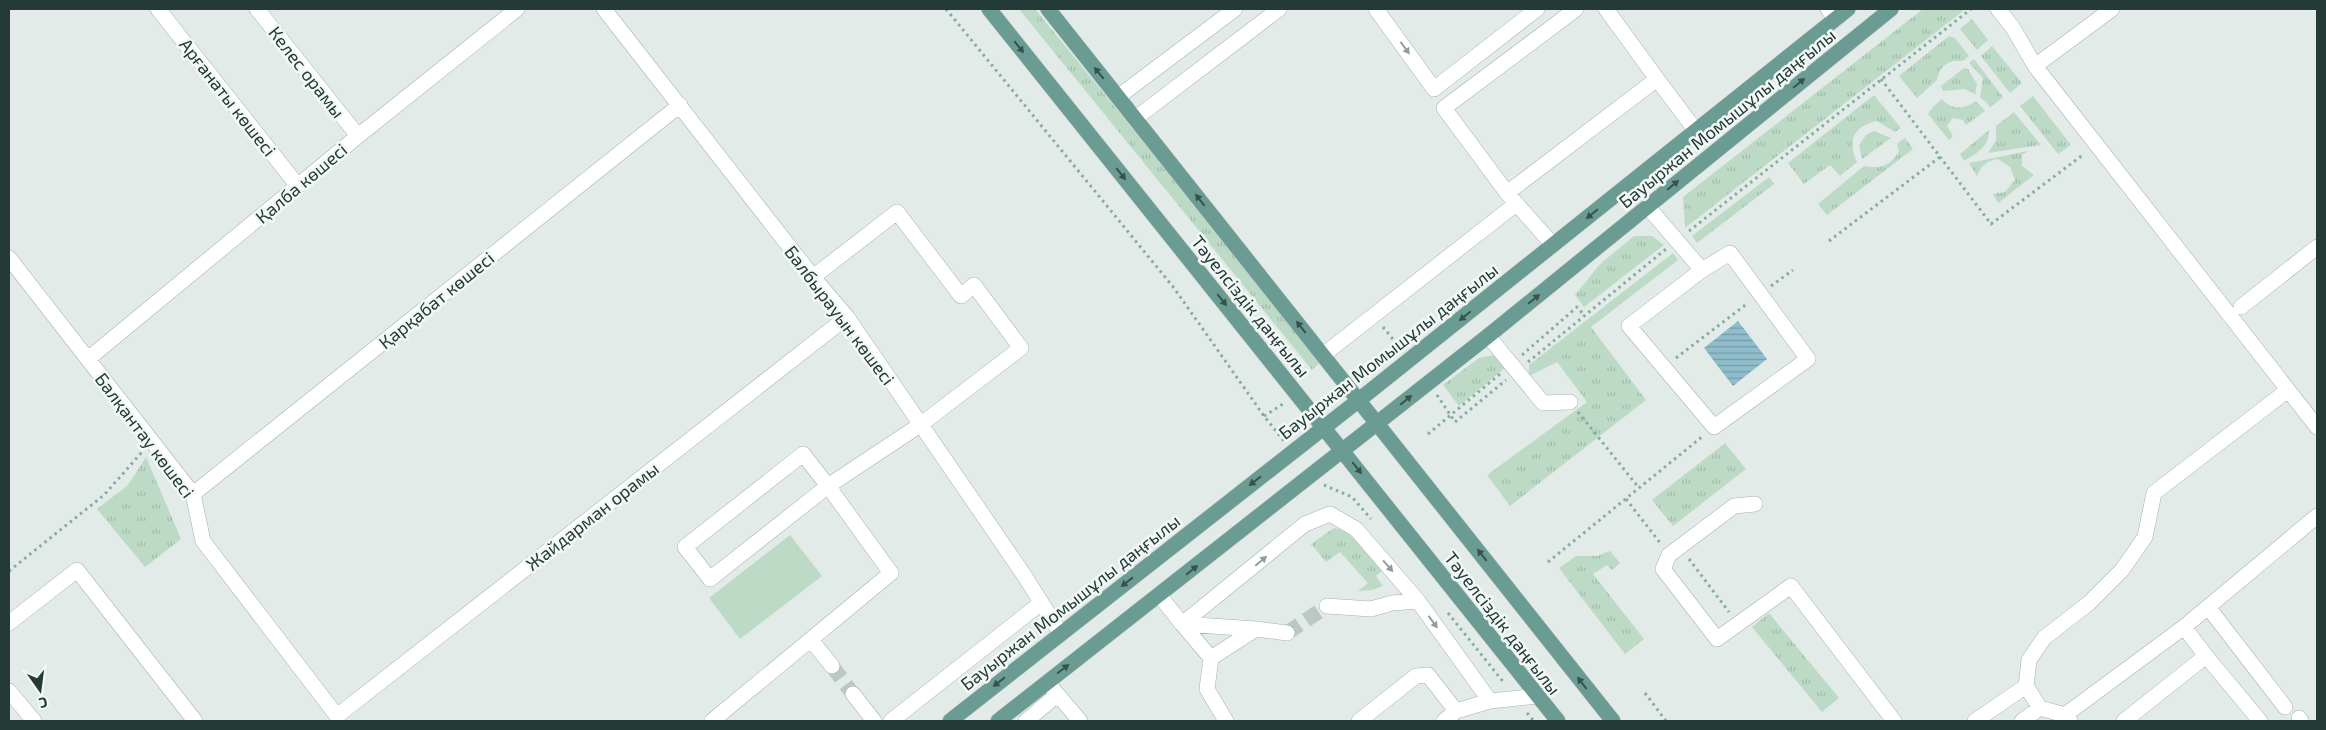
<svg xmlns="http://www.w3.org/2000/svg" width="2326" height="730" font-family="'Exo 2',sans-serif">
	<defs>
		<pattern id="grass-tufts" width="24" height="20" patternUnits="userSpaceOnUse" patternTransform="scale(1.25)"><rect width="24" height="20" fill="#bddac7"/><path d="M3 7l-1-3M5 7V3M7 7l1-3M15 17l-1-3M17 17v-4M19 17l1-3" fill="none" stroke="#a2bcac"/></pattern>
		<pattern id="water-rules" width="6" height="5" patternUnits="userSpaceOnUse" patternTransform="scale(1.25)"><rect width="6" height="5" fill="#8fbdcb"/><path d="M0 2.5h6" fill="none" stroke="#759ba6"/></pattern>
	</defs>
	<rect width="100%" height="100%" fill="#e2ebe8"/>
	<path fill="url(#grass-tufts)" d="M1019,9H1035L1322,361L1312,370Z
		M1923,9H1961L1963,11L1685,228L1683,197Z
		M1972,19L1988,40L1977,50L1960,29Z
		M1949,36L1955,38L1969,56L1963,61C1949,59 1939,66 1937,80L1917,98L1899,76Z
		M1992,46L2022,83L2010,93L1981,56Z
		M1974,59L2003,97L1991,107L1980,97L1983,78L1969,63Z
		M1964,68L1968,69L1977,84L1975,94L1965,89L1943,91L1941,86Z
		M1874,95L1901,128L1895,132L1877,121C1853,126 1847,141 1857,162L1840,176L1830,165L1804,184L1788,163Z
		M2033,96L2071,145L2058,154L2020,106Z
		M1942,99C1951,110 1964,110 1976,101L1985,111L1966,125L1963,120L1953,118L1947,126L1953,136L1949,140L1928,114L1934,106Z
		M2014,112L2041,145L1988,153L1996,140V126Z
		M1989,130C1989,147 1977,153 1964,161L1960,154Z
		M1874,131L1891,138L1862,159L1859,145L1866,135Z
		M1905,138L1913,149L1827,215L1818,204L1864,166C1880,169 1890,167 1899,151L1897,144Z
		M2028,151L2022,155V166L2034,175L1998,203L1993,194L2005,192L2015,180L2010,167L1998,159C1986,161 1982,165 1977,176L1969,163Z
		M1769,177L1774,184L1697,243L1692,236Z
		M1634,236H1652L1664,245L1584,307L1575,295L1600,264Z
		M1673,253L1678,260L1591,327L1646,400L1510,506L1487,475L1587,402L1557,362L1529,376V365Z
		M1494,355L1505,368L1459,406L1443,385L1479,358Z
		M1725,443L1746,469L1673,526L1652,500Z
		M146,457L181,539L145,567L97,509L128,485Z
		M1334,528C1353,530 1370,558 1382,571L1376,576L1383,586L1372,590L1358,591L1368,583L1340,552L1326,562L1311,544Z
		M1610,551L1620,563L1612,570L1607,565L1593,574L1644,639L1625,654L1559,568L1576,556H1597Z
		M1769,613L1839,698L1822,712L1752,627Z"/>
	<path fill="#bddac7" d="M790,535L822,576L740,639L709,598Z"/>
	<path fill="url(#water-rules)" d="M1738,321L1767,359L1733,386L1704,348Z"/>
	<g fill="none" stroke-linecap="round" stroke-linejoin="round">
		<path stroke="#bcc8c4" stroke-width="15" stroke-dasharray="15 8" stroke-linecap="butt" d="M1287,633L1327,606
			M832,666L853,694"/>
		<g stroke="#a5b2af" stroke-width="16">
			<path id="minor" d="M158,9L298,186
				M257,9L358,136
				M604,9L813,277L847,317L1024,575L1061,634
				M1376,9L1434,89L1537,9
				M1606,9L1657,79
				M1828,9L1836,19
				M1998,9L2013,28L2035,66L2317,427
				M2035,66L2112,9
				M1118,97L1235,9
				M1136,118L1279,9
				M1507,193L1444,108L1576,9
				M1647,206L1702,270L1629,326L1714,427L1808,359L1730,253L1702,270
				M1553,245L1507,193L1657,79L1696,131
				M9,258L193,494L203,541L337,716
				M2241,307L2317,247
				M1488,336L1543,403L1570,402
				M1323,355L1516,204
				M88,359L358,136L517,9
				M803,454L828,486L710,579L685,547Z
				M193,494L680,105
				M1755,504L1734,506L1669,555L1663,569L1717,639L1791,586L1894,721
				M1160,596L1182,624L1256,629L1287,633
				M1327,606L1371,609L1392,603L1418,601L1490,701L1538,696
				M2208,607L2285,707
				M9,623L77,570L195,721
				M2184,627L2317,516
				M1256,629L1211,658L1182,624L1305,524L1330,514L1356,529L1418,601
				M811,640L832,666
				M2206,656L2260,721
				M1211,658L1207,689L1226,721
				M1047,682L1080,721
				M9,691L34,721
				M853,694L874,721
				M2065,715L2184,627L2206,656L2124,721
				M337,716L847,317
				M2299,718L2301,721
				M712,721L891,573L828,486L920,425L1021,348L974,285L961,296L897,212L813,277
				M891,721L1041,603
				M1026,721L1057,695
				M1359,721L1416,676L1428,675L1456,711
				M1444,721L1456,711L1490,701
				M1975,721L2026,686
				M2022,721L2040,708
				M2070,721L2065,715L2040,708L2026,686L2029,660L2044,638L2089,603L2122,570L2145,537L2154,493L2288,390"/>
		</g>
		<g stroke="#c2c8c7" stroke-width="16">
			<path id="major" d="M989,9L1558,721
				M1048,9L1613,721
				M950,721L1359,400L1848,9
				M998,721L1488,336L1891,9"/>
		</g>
		<path stroke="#86aba3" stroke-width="3" stroke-dasharray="2.5 4" stroke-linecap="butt" d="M946,9L1174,288L1264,416L1284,441
			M1881,79L1991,224L2084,154
			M1689,231L1971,9
			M1829,241L1940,157
			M1771,286L1793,270
			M1383,327L1400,348
			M1522,355L1577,307L1584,315
			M1676,358L1748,303
			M1528,362L1666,249
			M1437,395L1455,422L1506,380
			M1578,412L1639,488
			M1264,416L1286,402
			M1428,434L1500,374
			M1324,485L1352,497L1371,519
			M1626,499L1661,544
			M1689,559L1729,612
			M1548,562L1703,436
			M9,571L104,495L142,452
			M1448,613L1505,684
			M1645,693L1666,721
			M1527,713L1534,721"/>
		<use href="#minor" stroke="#fff" stroke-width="15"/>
		<use href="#major" stroke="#6b9c93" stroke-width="15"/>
	</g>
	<defs><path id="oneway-solid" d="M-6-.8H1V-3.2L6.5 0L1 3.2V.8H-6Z" transform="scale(1.25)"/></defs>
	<g fill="#36524d">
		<use href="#oneway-solid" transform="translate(1019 47) rotate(51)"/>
		<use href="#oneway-solid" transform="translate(1099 73) rotate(-129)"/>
		<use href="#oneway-solid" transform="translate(1799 83) rotate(-39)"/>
		<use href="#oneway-solid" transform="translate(1121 174) rotate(51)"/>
		<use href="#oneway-solid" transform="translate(1673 185) rotate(-39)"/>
		<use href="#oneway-solid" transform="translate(1200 200) rotate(-128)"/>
		<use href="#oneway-solid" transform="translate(1592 214) rotate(141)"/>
		<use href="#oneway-solid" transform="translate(1534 299) rotate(-39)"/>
		<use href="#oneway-solid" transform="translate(1222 300) rotate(51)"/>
		<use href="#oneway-solid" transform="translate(1465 316) rotate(141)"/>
		<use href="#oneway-solid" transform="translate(1301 327) rotate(-128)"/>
		<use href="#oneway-solid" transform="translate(1406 400) rotate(-39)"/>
		<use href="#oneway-solid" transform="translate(1357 468) rotate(51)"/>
		<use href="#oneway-solid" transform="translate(1255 481) rotate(142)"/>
		<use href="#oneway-solid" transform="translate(1482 555) rotate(-128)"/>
		<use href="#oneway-solid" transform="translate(1192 570) rotate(-39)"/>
		<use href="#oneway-solid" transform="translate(1127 582) rotate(142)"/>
		<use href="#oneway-solid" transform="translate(1063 669) rotate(-37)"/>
		<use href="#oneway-solid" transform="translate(999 682) rotate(142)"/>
		<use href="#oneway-solid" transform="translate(1582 683) rotate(-128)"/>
	</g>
	<g fill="#929c9a">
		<use href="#oneway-solid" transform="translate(1405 48) rotate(54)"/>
		<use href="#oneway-solid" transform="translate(1261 561) rotate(-40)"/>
		<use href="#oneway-solid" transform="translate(1388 566) rotate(49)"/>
		<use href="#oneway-solid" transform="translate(1433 622) rotate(54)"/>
	</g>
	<g text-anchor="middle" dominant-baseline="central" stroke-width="5" stroke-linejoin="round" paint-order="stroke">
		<g font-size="18" fill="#243a36" stroke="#f2f8f5">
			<text transform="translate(307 72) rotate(52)">Келес орамы</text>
			<text transform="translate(228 97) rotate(52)">Арғанаты көшесі</text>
			<text transform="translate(1727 118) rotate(-39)">Бауыржан Момышұлы даңғылы</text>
			<text transform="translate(301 183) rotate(-40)">Қалба көшесі</text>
			<text transform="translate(436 300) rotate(-39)">Қарқабат көшесі</text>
			<text transform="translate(1251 306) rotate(51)">Тәуелсіздік даңғылы</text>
			<text transform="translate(840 315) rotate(53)">Балбырауын көшесі</text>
			<text transform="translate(1388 351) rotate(-38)">Бауыржан Момышұлы даңғылы</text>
			<text transform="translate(145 435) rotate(53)">Балқантау көшесі</text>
			<text transform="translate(592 516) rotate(-38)">Жайдарман орамы</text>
			<text transform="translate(1070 602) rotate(-38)">Бауыржан Момышұлы даңғылы</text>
			<text transform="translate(1503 623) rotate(52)">Тәуелсіздік даңғылы</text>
		</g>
	</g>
	<rect width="2326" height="730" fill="none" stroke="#243a36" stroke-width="20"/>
	<g transform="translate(40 690) rotate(166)" stroke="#f2f8f5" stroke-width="4" paint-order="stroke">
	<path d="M0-4L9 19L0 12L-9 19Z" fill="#243a36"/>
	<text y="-8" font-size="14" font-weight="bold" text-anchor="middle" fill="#243a36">С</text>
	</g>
</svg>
